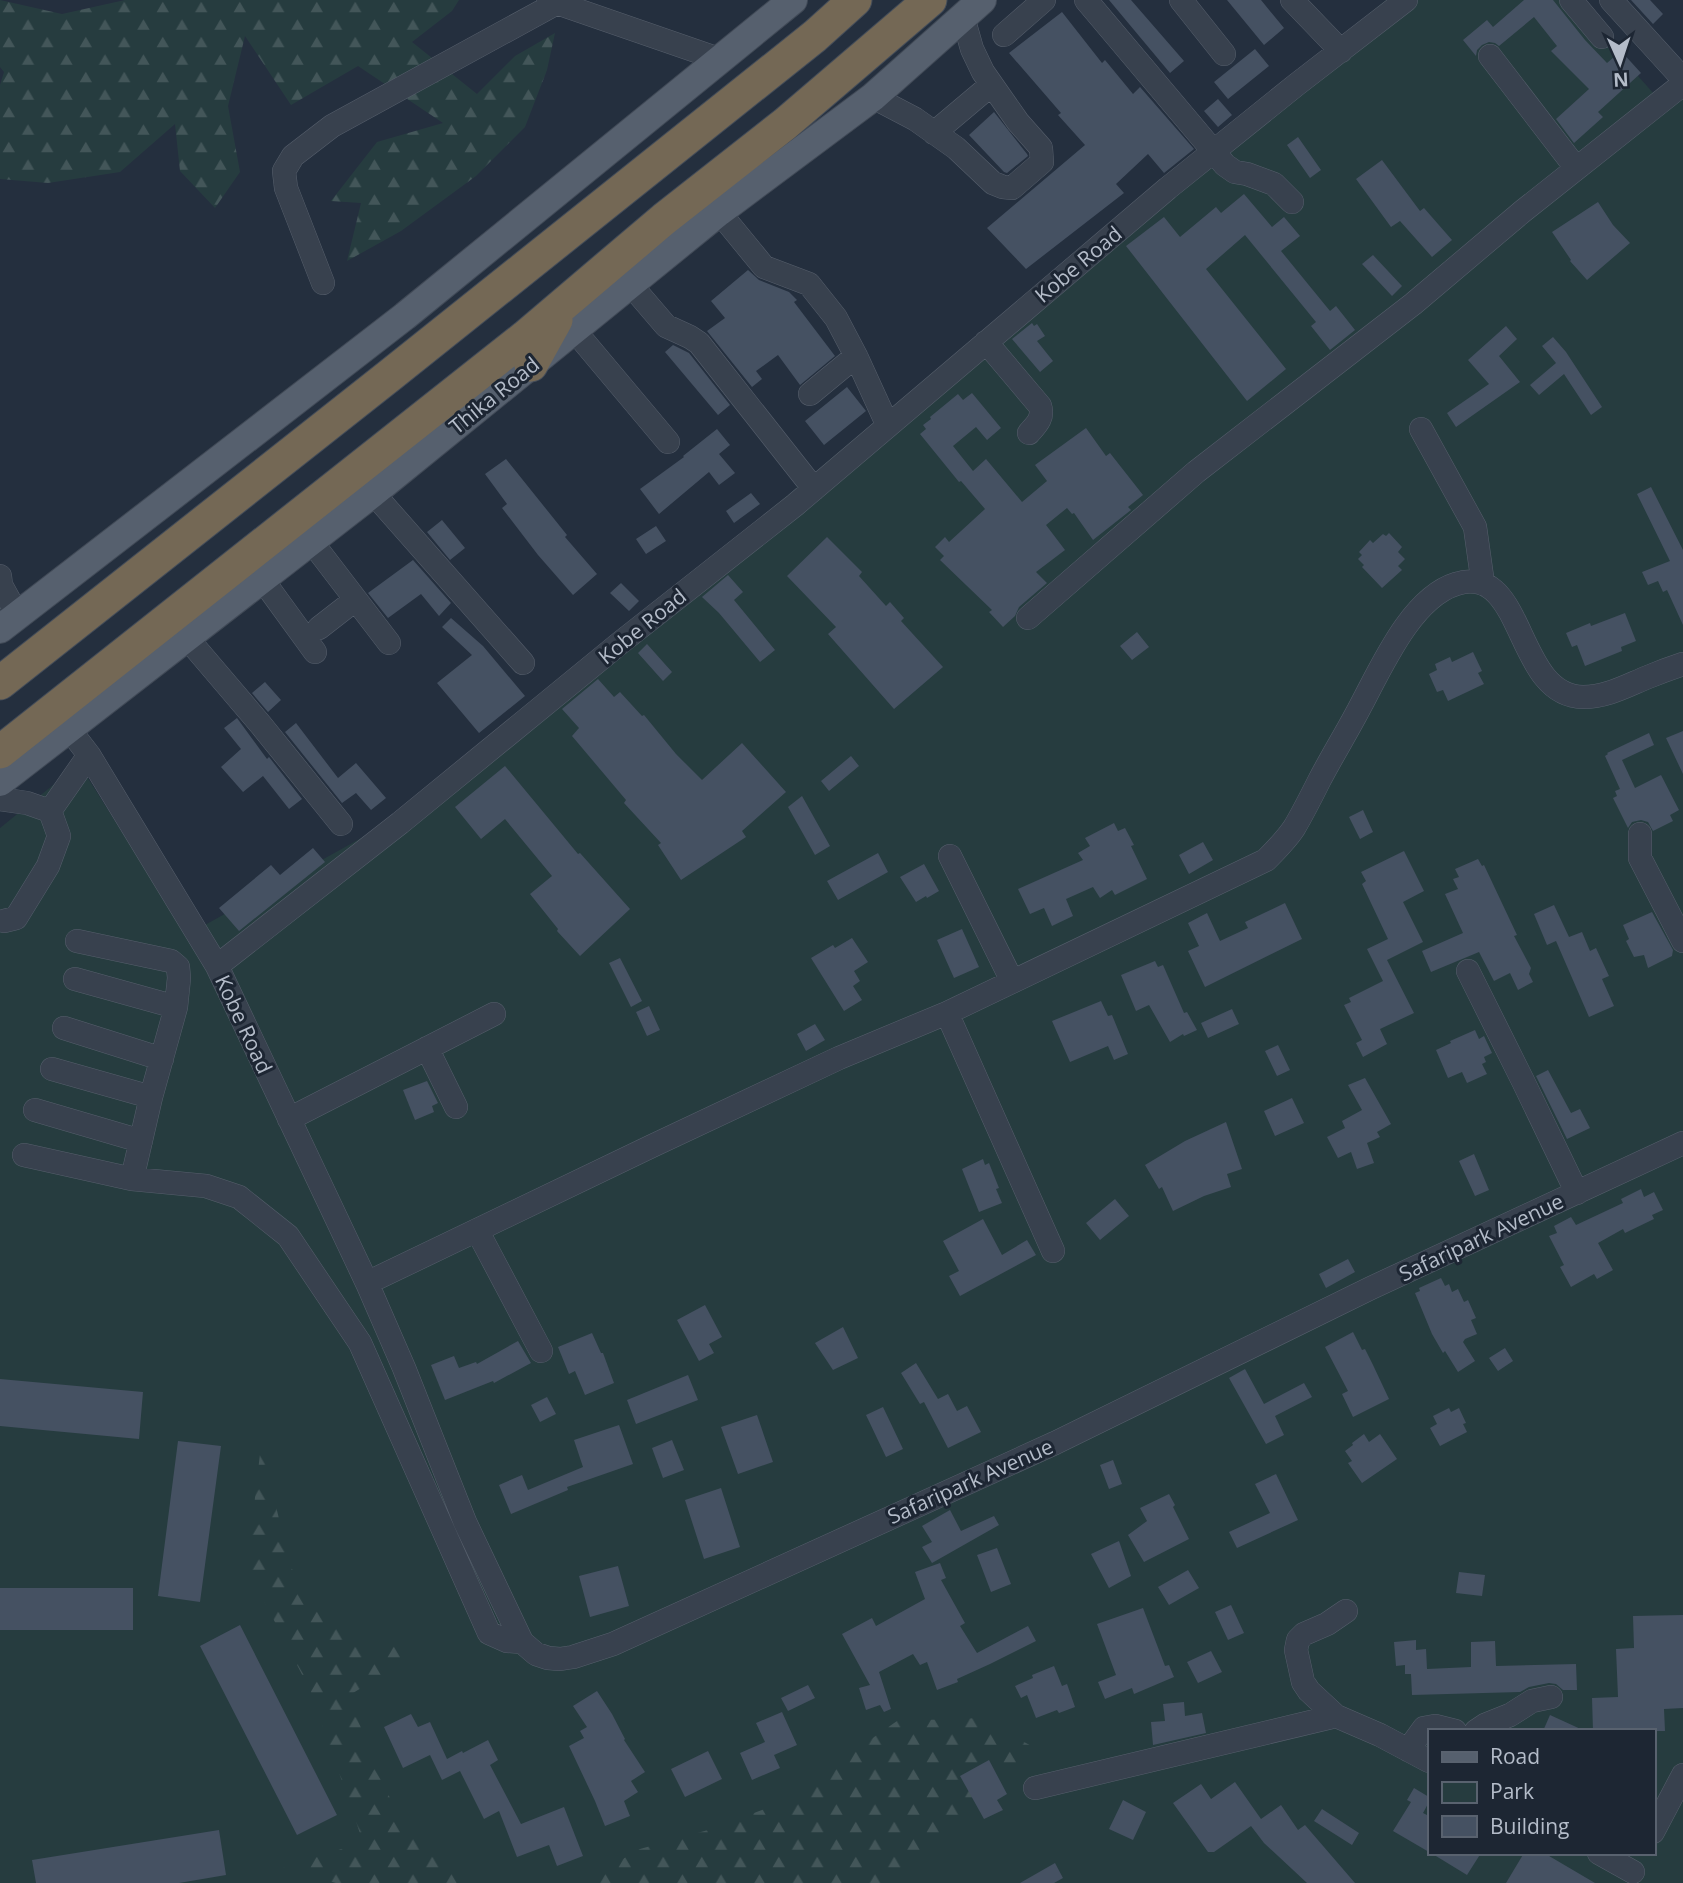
<svg xmlns="http://www.w3.org/2000/svg" width="1683" height="1883" font-family="'Open Sans',sans-serif">
	<defs>
		<pattern id="forest-firs" width="22" height="20" patternUnits="userSpaceOnUse" patternTransform="scale(1.75)"><rect width="22" height="20" fill="#263c3f"/><path d="M5 1l3.5 6h-7zM16 11l3.5 6h-7z" fill="#435659"/></pattern>
	</defs>
	<rect width="100%" height="100%" fill="#242f3e"/>
	<path fill="#263c3f" fill-rule="evenodd" d="M1386,0H1570L1664,105L1683,94V1883H0V828L79,764L187,935L424,803L956,353ZM1429,1731H1653V1853H1429Z"/>
	<path fill="url(#forest-firs)" d="M0,0L62,14L125,0H459L452,11L412,42L477,94L515,56L555,33L547,70L525,127L476,176L401,231L347,261L361,203L331,201L377,142L443,123L358,66L291,105L245,36L228,106L240,172L215,208L180,171L175,124L120,172L48,183L0,179V85L4,72L0,67Z
		M261,1445L291,1568L355,1640L439,1641L348,1696L396,1813L470,1879V1883H336L283,1868L363,1842L311,1692L247,1568Z
		M981,1718L1044,1753L936,1842L899,1883H581L640,1849L708,1830L778,1804L897,1721Z"/>
	<path fill="#455162" d="M1109,0H1131L1184,61L1170,73Z
		M1227,0H1261L1284,28L1264,45Z
		M1524,0H1553L1585,40L1607,63L1621,51L1641,73L1598,112L1603,117L1574,143L1556,119L1589,89L1551,51L1557,46L1534,17L1499,46L1495,43L1489,42L1482,45L1477,50L1476,56L1463,40L1487,20L1493,27Z
		M1631,0H1650L1663,14L1653,24Z
		M1062,12L1102,63L1105,60L1133,94L1140,87L1194,149L1164,173L1148,154L1116,184L1124,193L1026,269L987,228L1085,145L1058,115L1061,113L1009,53Z
		M1255,49L1269,66L1228,99L1214,82Z
		M1218,99L1232,115L1218,127L1204,111Z
		M994,112L1027,154L1028,156L1007,173L1004,172L969,135Z
		M1298,137L1321,170L1310,178L1287,145Z
		M1382,160L1420,211L1424,208L1452,240L1432,257L1400,221L1391,227L1356,179Z
		M1244,194L1272,227L1284,217L1300,236L1281,251L1330,311L1336,306L1355,330L1330,350L1311,326L1316,322L1245,235L1206,269L1286,369L1247,401L1126,246L1164,217L1180,237L1216,207L1221,213Z
		M1598,202L1613,225L1630,243L1587,280L1570,261L1571,260L1552,232Z
		M1373,255L1402,286L1392,296L1362,264Z
		M748,270L759,280L789,292L797,300L794,302L835,356L800,385L778,355L756,371L762,379L752,387L707,331L725,318L711,301Z
		M1032,323L1034,326L1037,324L1045,336L1037,341L1053,361L1040,372L1012,339Z
		M1506,326L1517,339L1499,356L1520,382L1456,427L1447,413L1489,384L1468,360Z
		M1553,337L1566,352L1602,407L1591,415L1564,374L1539,395L1530,385L1556,363L1542,346Z
		M673,345L689,353L730,405L718,415L665,352Z
		M847,387L866,411L824,445L805,421Z
		M972,393L1001,428L987,440L976,427L953,446L973,471L986,459L1022,502L1047,481L1035,465L1086,428L1106,456L1110,453L1143,495L1128,507L1131,510L1093,540L1074,513L1072,514L1067,508L1046,525L1065,550L1036,572L1047,583L1019,607L1015,616L1003,627L989,612L992,610L940,560L944,556L935,547L945,537L949,542L985,509L961,481L959,482L920,434L926,429L923,425L931,419L930,417L958,394L963,400Z
		M717,429L730,445L719,454L735,473L719,485L709,472L659,514L640,489L684,457L683,456Z
		M506,459L567,535L565,537L597,574L573,595L538,555L502,508L507,504L485,474Z
		M1651,487L1683,550V625L1667,590L1663,592L1658,581L1648,585L1642,572L1670,561L1637,494Z
		M751,493L760,504L734,523L726,511Z
		M442,520L465,548L450,560L427,532Z
		M656,526L666,541L646,554L636,539Z
		M1389,533L1402,547L1398,552L1405,559L1398,566L1402,570L1382,588L1362,567L1364,565L1358,559L1362,555L1359,552L1370,540L1373,543L1383,534L1386,536Z
		M827,537L862,572L859,576L886,606L890,602L904,618L901,621L943,667L894,709L828,634L836,627L787,576Z
		M413,560L451,603L439,616L421,594L388,618L368,593Z
		M728,575L743,592L734,600L775,650L760,662L719,613L702,597Z
		M621,583L639,601L629,611L610,593Z
		M1625,613L1636,641L1621,647L1622,651L1585,666L1577,645L1572,647L1566,633L1590,623L1591,626Z
		M451,618L483,646L525,696L479,733L437,683L472,655L442,627Z
		M1137,632L1149,647L1132,660L1120,646Z
		M647,644L672,672L663,681L638,653Z
		M1473,652L1482,671L1478,673L1484,684L1448,701L1443,690L1437,692L1429,674L1437,670L1435,664L1450,657L1452,662Z
		M598,679L614,697L620,692L642,716L644,715L676,754L702,780L742,743L786,792L742,831L746,837L681,880L658,845L661,843L624,803L626,800L572,736L579,728L562,709Z
		M265,682L281,700L268,712L252,693Z
		M237,718L267,759L269,757L302,799L289,809L263,776L243,792L221,767L241,749L224,728Z
		M296,723L338,778L356,763L386,798L371,810L356,793L342,803L285,732Z
		M1683,731V774L1666,738Z
		M1649,733L1654,745L1622,760L1635,788L1661,775L1679,810L1670,815L1673,821L1653,831L1648,822L1641,820L1632,822L1628,828L1613,798L1617,796L1615,791L1620,789L1605,756L1608,754L1607,753Z
		M851,756L859,766L829,791L821,781Z
		M505,766L578,854L580,853L630,909L580,956L557,931L558,929L530,894L552,876L505,819L481,839L455,807Z
		M802,796L830,846L815,855L788,807Z
		M1363,810L1373,832L1360,839L1349,817Z
		M1114,823L1118,831L1125,828L1134,845L1131,846L1147,879L1115,895L1112,890L1100,898L1093,887L1066,899L1073,916L1052,926L1044,908L1030,914L1018,889L1083,860L1078,853L1090,846L1085,838Z
		M1203,842L1213,860L1189,874L1179,855Z
		M313,848L325,862L239,931L219,908L271,865L280,875Z
		M1404,851L1424,891L1403,902L1423,942L1387,960L1414,1013L1380,1029L1387,1044L1363,1057L1356,1043L1362,1040L1344,1005L1351,1002L1349,998L1383,981L1367,949L1388,939L1362,884L1366,881L1361,872Z
		M878,853L888,872L838,900L827,881Z
		M1478,859L1482,866L1484,865L1517,935L1514,936L1531,968L1529,974L1533,982L1518,990L1510,973L1494,981L1479,952L1431,972L1422,951L1463,933L1445,894L1458,889L1453,879L1459,877L1455,869Z
		M924,864L939,891L927,898L926,896L916,902L900,877Z
		M1285,903L1302,939L1205,987L1188,951L1199,946L1188,923L1207,913L1220,941L1248,928L1245,922Z
		M1554,905L1569,937L1582,932L1590,951L1596,948L1609,976L1602,979L1614,1006L1589,1017L1556,941L1547,945L1534,914Z
		M1652,912L1673,950L1672,956L1648,968L1644,955L1634,957L1626,941L1629,939L1623,925Z
		M962,929L979,967L954,978L937,940Z
		M852,938L868,962L854,971L860,981L853,986L862,1000L844,1011L811,958L833,945L835,948Z
		M620,958L642,1001L631,1007L609,963Z
		M1155,961L1158,967L1163,965L1184,1013L1187,1012L1197,1030L1184,1036L1183,1034L1170,1042L1149,1005L1136,1011L1121,975Z
		M1101,1001L1108,1016L1112,1015L1128,1054L1114,1060L1108,1046L1070,1062L1052,1021Z
		M649,1006L660,1030L647,1036L636,1012Z
		M1232,1009L1239,1024L1208,1038L1201,1023Z
		M815,1024L825,1040L806,1051L797,1034Z
		M1475,1030L1479,1039L1484,1036L1492,1053L1484,1057L1486,1062L1482,1064L1487,1074L1467,1083L1462,1072L1448,1078L1436,1050L1451,1043L1450,1041Z
		M1278,1045L1290,1070L1277,1076L1265,1051Z
		M1548,1070L1571,1113L1580,1109L1590,1128L1567,1139L1536,1076Z
		M1365,1078L1391,1124L1377,1132L1380,1137L1367,1143L1374,1163L1357,1169L1351,1152L1338,1158L1327,1137L1345,1128L1342,1121L1362,1110L1348,1085Z
		M427,1081L438,1103L432,1106L434,1112L415,1120L403,1090Z
		M1292,1098L1304,1123L1275,1136L1264,1111Z
		M1226,1122L1242,1169L1227,1174L1231,1187L1204,1196L1173,1211L1162,1187L1159,1189L1145,1165L1185,1141Z
		M1474,1154L1489,1190L1475,1196L1459,1161Z
		M983,1159L985,1165L989,1163L999,1188L996,1189L1002,1203L979,1212L962,1169Z
		M1641,1189L1644,1197L1654,1192L1663,1210L1652,1215L1654,1219L1625,1233L1623,1229L1598,1243L1613,1270L1597,1279L1594,1274L1571,1287L1560,1267L1564,1265L1549,1236L1557,1233L1554,1226L1571,1217L1576,1225L1623,1203L1621,1199Z
		M1115,1199L1129,1216L1100,1240L1086,1223Z
		M983,1219L1002,1255L1027,1240L1036,1255L960,1296L949,1276L959,1271L943,1241Z
		M1348,1259L1355,1272L1326,1288L1319,1274Z
		M1441,1278L1445,1286L1449,1284L1452,1292L1458,1289L1464,1302L1468,1300L1476,1318L1471,1320L1477,1334L1465,1339L1463,1342L1475,1361L1458,1372L1445,1351L1443,1353L1432,1334L1415,1293L1420,1291L1419,1288Z
		M705,1305L722,1337L709,1344L714,1353L699,1361L677,1320Z
		M843,1327L858,1358L833,1370L815,1343Z
		M1353,1332L1362,1350L1365,1349L1373,1365L1389,1399L1353,1417L1342,1394L1348,1391L1325,1347Z
		M592,1333L601,1353H603L614,1383L585,1395L575,1371L569,1374L558,1347Z
		M518,1341L531,1363L494,1383L493,1381L445,1400L431,1365L454,1356L459,1368L476,1362L477,1364Z
		M1505,1348L1513,1361L1498,1371L1489,1358Z
		M916,1363L938,1399L948,1394L957,1411L967,1406L981,1432L948,1448L924,1402L920,1404L901,1373Z
		M1245,1369L1264,1404L1304,1383L1312,1397L1275,1416L1284,1435L1266,1444L1229,1378Z
		M688,1375L698,1400L636,1424L627,1400Z
		M0,1379L143,1392L139,1439L0,1426Z
		M547,1397L556,1414L540,1422L531,1405Z
		M883,1407L903,1449L886,1457L866,1415Z
		M1449,1408L1451,1412L1459,1408L1466,1423L1463,1424L1467,1432L1440,1446L1430,1428L1437,1424L1433,1416Z
		M757,1415L773,1462L738,1474L721,1427Z
		M619,1425L633,1464L567,1487L568,1490L511,1514L499,1485L522,1475L528,1490L583,1467L574,1440Z
		M1364,1434L1369,1442L1380,1434L1397,1459L1362,1483L1348,1463L1352,1461L1345,1451L1353,1445L1352,1443Z
		M672,1440L684,1470L663,1478L652,1448Z
		M178,1441L221,1446L200,1602L158,1596Z
		M1113,1460L1122,1484L1109,1489L1100,1465Z
		M1276,1474L1298,1520L1237,1548L1229,1532L1270,1513L1255,1484Z
		M721,1488L740,1547L704,1559L685,1500Z
		M1169,1494L1175,1505L1173,1507L1189,1539L1144,1562L1128,1535L1147,1521L1140,1508Z
		M950,1510L961,1531L994,1516L999,1525L932,1563L922,1547L932,1542L922,1526Z
		M1119,1541L1131,1576L1109,1588L1091,1554Z
		M997,1548L1011,1584L991,1592L977,1555Z
		M940,1563L946,1578L941,1580L965,1623L960,1626L977,1653L1028,1626L1036,1641L990,1664L957,1679L958,1682L937,1690L927,1662L920,1665L913,1654L879,1672L891,1709L884,1712L880,1705L866,1710L859,1688L870,1685L842,1634L872,1618L876,1626L925,1599L915,1572Z
		M618,1566L629,1606L590,1617L579,1576Z
		M1188,1570L1199,1588L1169,1605L1158,1587Z
		M1459,1572L1485,1575L1482,1596L1456,1593Z
		M0,1588H133V1630H0Z
		M1231,1605L1244,1633L1228,1640L1215,1612Z
		M1143,1608L1165,1666L1169,1665L1174,1677L1134,1694L1132,1688L1105,1699L1098,1682L1116,1675L1097,1624Z
		M1683,1615V1708L1664,1709L1665,1731H1593L1592,1698L1618,1697L1616,1649L1634,1648L1633,1616Z
		M240,1625L337,1815L297,1835L200,1646Z
		M1416,1640V1650L1426,1649L1427,1669L1471,1667V1642L1495,1641L1496,1666L1576,1664L1577,1690H1563L1556,1684L1549,1683L1529,1687L1520,1692L1412,1695L1411,1674H1405V1665L1396,1666L1394,1642Z
		M1211,1651L1222,1672L1198,1683L1187,1662Z
		M1054,1666L1062,1686L1067,1684L1075,1707L1059,1713L1057,1710L1036,1718L1027,1695L1021,1698L1015,1686L1033,1678L1032,1675Z
		M808,1685L815,1698L788,1711L781,1698Z
		M597,1691L612,1714L625,1739L624,1740L645,1772L631,1781L638,1792L624,1801L630,1816L605,1826L595,1801L569,1746L584,1738L580,1731L587,1727L573,1706Z
		M1184,1702L1185,1716L1202,1713L1206,1733L1153,1745L1151,1722L1165,1721L1163,1704Z
		M782,1712L797,1745L774,1755L780,1768L752,1780L740,1753L765,1742L756,1723Z
		M411,1714L418,1727L430,1722L447,1759L462,1751L463,1753L488,1740L498,1760L490,1765L521,1824L564,1807L583,1856L557,1866L549,1845L517,1857L499,1811L484,1819L460,1771L442,1780L430,1755L403,1768L384,1727Z
		M1550,1715L1585,1731H1543Z
		M708,1751L722,1779L685,1797L671,1769Z
		M989,1760L1007,1794L997,1800L1003,1810L984,1819L960,1776Z
		M1235,1782L1261,1819L1214,1852H1208L1173,1803L1201,1784L1211,1799Z
		M1414,1788L1429,1797V1802L1423,1813L1429,1816V1852L1393,1831L1411,1802L1407,1800Z
		M1123,1800L1146,1812L1133,1840L1109,1829Z
		M1281,1805L1298,1830L1305,1825L1355,1883H1307L1264,1843L1251,1826Z
		M1322,1809L1359,1833L1352,1845L1314,1821Z
		M219,1830L226,1875L179,1883H36L32,1860Z
		M1431,1853H1481L1467,1875Z
		M1524,1853H1544L1595,1883H1506Z
		M1055,1863L1063,1878L1054,1883H1020Z"/>
	<g fill="none" stroke-linecap="round" stroke-linejoin="round">
		<g stroke="#565f6c" stroke-width="24">
			<path id="minor" d="M548,0L719,59
				M1086,0L1225,165L1235,172L1247,174L1274,184L1292,202
				M1181,0L1224,54
				M1292,0L1341,51
				M1571,0L1602,37
				M1611,0L1683,79
				M1004,35L1044,0
				M1490,56L1576,168
				M873,97L915,119L956,148L993,183L1003,187L1012,188L1042,162L1041,148L1018,122L983,72L972,49L963,17
				M934,133L991,85
				M719,212L764,267L809,284L836,318L856,356L888,426
				M323,283L286,188L284,171L293,156L332,126L557,3
				M630,284L666,326L690,337L699,343L814,489
				M574,330L668,442
				M986,342L1040,406C1044,418 1036,425 1029,433
				M810,394L856,356
				M1421,429L1475,527L1483,584
				M373,493L523,663
				M311,541L389,643
				M0,576L1,585L18,616
				M262,579L315,652
				M1028,618L1196,472L1413,304L1523,211L1683,84
				M319,628L355,600
				M187,638L261,725L341,824
				M69,729L89,755L217,966L367,1283L404,1368L465,1522L522,1642L536,1654L548,1658L560,1659L573,1657L613,1644L1055,1443L1371,1288L1683,1143
				M0,799L27,803L50,811
				M1640,834V858L1683,941
				M950,856L1012,981
				M4,921L16,918L48,866L59,836L50,811L89,755
				M77,941L171,961L178,967L179,978L176,1007L151,1097L132,1179
				M217,966L400,823L620,643L795,505L1168,188L1296,85L1406,0
				M1468,971L1523,1081L1577,1193
				M75,979L176,1007
				M947,1013L1053,1251
				M64,1028L162,1059
				M427,1048L456,1107
				M52,1069L151,1097
				M35,1110L141,1141
				M289,1119L494,1014
				M24,1155L132,1179L206,1186L239,1197L288,1236L360,1343L489,1633L507,1641L522,1642
				M477,1230L541,1351
				M367,1283L652,1146L839,1058L947,1013L1266,860C1276,850 1286,840 1294,828C1303,813 1311,797 1319,781C1332,756 1347,732 1360,707C1381,668 1411,598 1456,584C1526,562 1514,696 1583,697C1607,697 1626,686 1648,677C1660,672 1671,668 1683,664
				M1346,1611L1327,1624L1304,1634L1298,1640L1296,1650L1303,1682L1309,1691L1336,1716L1380,1735L1429,1761
				M1476,1731L1485,1725L1510,1715L1532,1701L1551,1697
				M1408,1750L1424,1728L1435,1726L1455,1731
				M1035,1788L1336,1716
				M1653,1832L1683,1775
				M1599,1853L1633,1872"/>
		</g>
		<g stroke="#414a57" stroke-width="30">
			<path id="major" d="M0,629L405,316L793,0
				M0,782L373,493L719,212L873,97L982,0"/>
		</g>
		<g stroke="#434c59" stroke-width="35">
			<path id="highway" d="M531,365L556,320
				M0,683L389,376L815,36L855,0
				M0,752L525,337L664,219L785,124L930,0"/>
		</g>
		<use href="#minor" stroke="#38414e" stroke-width="23"/>
		<use href="#major" stroke="#56606e" stroke-width="28"/>
		<use href="#highway" stroke="#746855" stroke-width="33"/>
	</g>
	<g text-anchor="middle" dominant-baseline="central" stroke-width="6" stroke-linejoin="round" paint-order="stroke">
		<g font-size="21" fill="#b4bcc9" stroke="#1d2633">
			<text transform="translate(1078 264) rotate(-40)">Kobe Road</text>
			<text transform="translate(494 395) rotate(-39)">Thika Road</text>
			<text transform="translate(642 626) rotate(-39)">Kobe Road</text>
			<text transform="translate(244 1024) rotate(65)">Kobe Road</text>
			<text transform="translate(1481 1237) rotate(-25)">Safaripark Avenue</text>
			<text transform="translate(970 1481) rotate(-24)">Safaripark Avenue</text>
		</g>
	</g>
	<rect x="1428" y="1729" width="228" height="126" fill="#1d2633" stroke="#59626f" stroke-width="2"/>
	<rect x="1442" y="1752" width="35" height="10" fill="#56606e" stroke="#59626f" stroke-width="2"/>
	<text x="1490" y="1764" font-size="21" fill="#b4bcc9">Road</text>
	<rect x="1442" y="1782" width="35" height="21" fill="#263c3f" stroke="#59626f" stroke-width="2"/>
	<text x="1490" y="1799" font-size="21" fill="#b4bcc9">Park</text>
	<rect x="1442" y="1816" width="35" height="21" fill="#455162" stroke="#59626f" stroke-width="2"/>
	<text x="1490" y="1834" font-size="21" fill="#b4bcc9">Building</text>
	<g transform="translate(1620 63) rotate(177)" stroke="#1d2633" stroke-width="5" paint-order="stroke">
	<path d="M0-5L12 26L0 18L-12 26Z" fill="#b4bcc9"/>
	<text y="-10" font-size="19" font-weight="bold" text-anchor="middle" fill="#b4bcc9">N</text>
	</g>
</svg>
